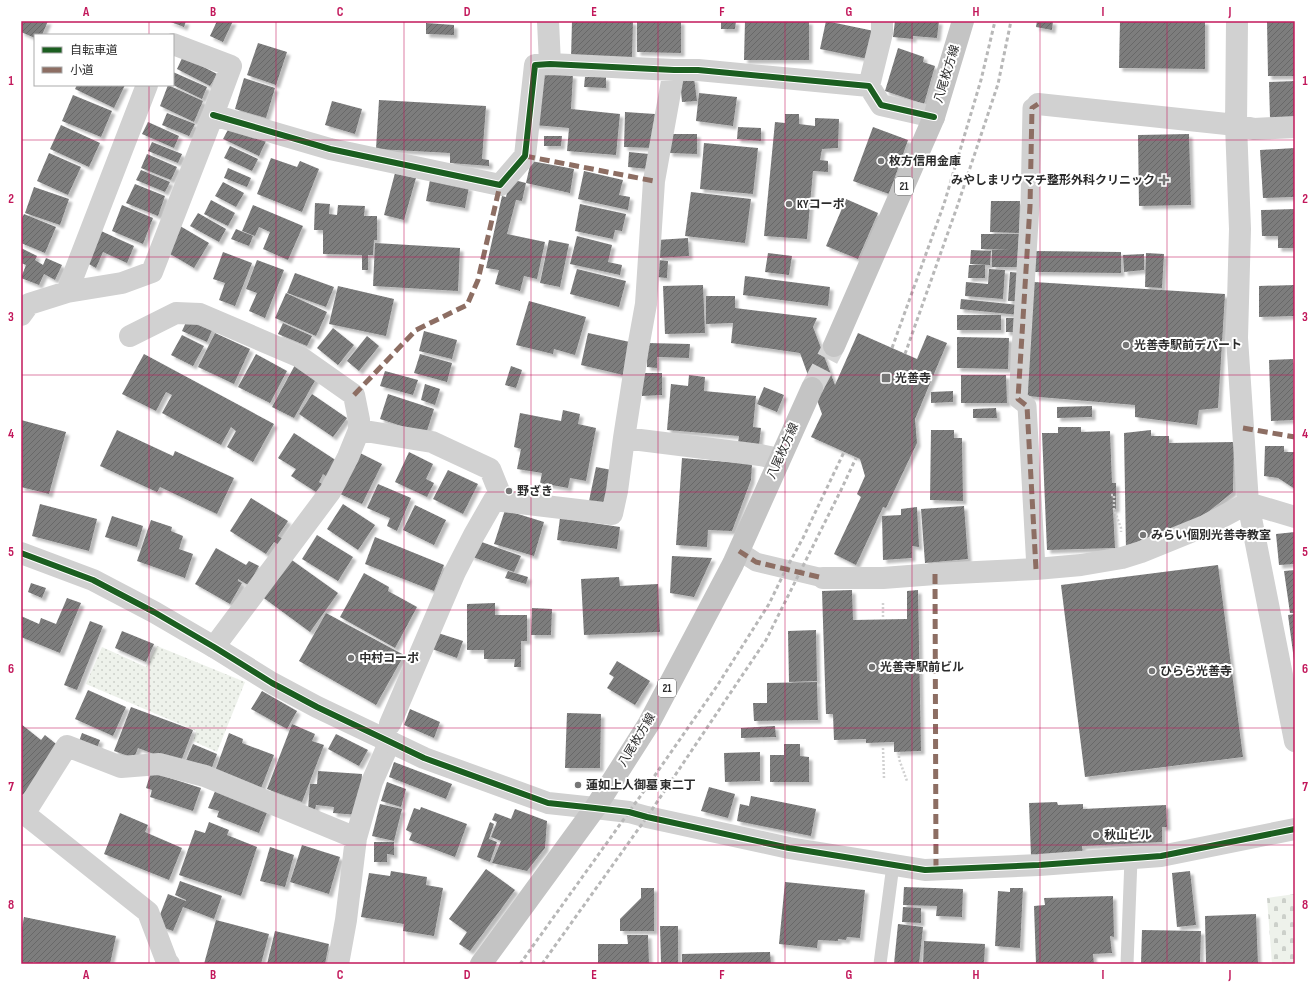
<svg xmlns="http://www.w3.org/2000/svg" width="1316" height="985" font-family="'Sofia Sans Condensed','Noto Sans JP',sans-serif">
	<defs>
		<pattern id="grass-dots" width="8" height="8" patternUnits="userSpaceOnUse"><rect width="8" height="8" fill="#eef2eb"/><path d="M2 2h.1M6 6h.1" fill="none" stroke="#ccd0ca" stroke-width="1.8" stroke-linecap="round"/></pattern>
		<pattern id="cemetery-stones" width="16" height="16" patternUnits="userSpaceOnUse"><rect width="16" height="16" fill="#eef2eb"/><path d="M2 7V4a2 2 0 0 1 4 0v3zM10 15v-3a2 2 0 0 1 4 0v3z" fill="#ccd0ca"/></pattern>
		<pattern id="building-hatch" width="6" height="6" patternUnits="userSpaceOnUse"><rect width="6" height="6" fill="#7d7d7d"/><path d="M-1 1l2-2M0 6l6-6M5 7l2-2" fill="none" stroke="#676767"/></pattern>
		<filter id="shadow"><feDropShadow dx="3.5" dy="3.5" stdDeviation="1" flood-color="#0004"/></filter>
	</defs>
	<rect width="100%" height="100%" fill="#fff"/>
	<path fill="url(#grass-dots)" d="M157,646L245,682L217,752L193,741L196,731L86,684L102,647L146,667Z"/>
	<path fill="url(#cemetery-stones)" d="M1295,894V964H1272L1267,898Z"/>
	<path fill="url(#building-hatch)" filter="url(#shadow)" d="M21,21H48L42,35H35V38L21,32Z
		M168,21H186L184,27Z
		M217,21H233L223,42L210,36Z
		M572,21H633L632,60L571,59Z
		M637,21H681V53L637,52Z
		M721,21H736L735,29H721Z
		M745,21H809V60H744Z
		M826,21L874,31L868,59L820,49Z
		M895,21H939L937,38L913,36V39L893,37Z
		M1037,21H1053L1052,30L1036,27Z
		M1120,21H1205V69L1119,68Z
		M1267,21H1295V76H1268Z
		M426,23L454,25V35L426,34Z
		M258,43L287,52L276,85L247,75Z
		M898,48L924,57L923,62L935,66L924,104L885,91Z
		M183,56L217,74L210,86L177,69Z
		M173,72L207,87L202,99L173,85Z
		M538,72L573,75L571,109L620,114L616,155L567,151L569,128L534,125Z
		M585,77H606V88L584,87Z
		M244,78L275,88L266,118L235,109Z
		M694,78L697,101L682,102L680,80Z
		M1295,81V117L1270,118L1269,82Z
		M77,85H125L114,108L75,89Z
		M168,85L203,101L194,122L160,106Z
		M699,93L737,97L733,126L696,121Z
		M73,95L112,111L101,137L62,121Z
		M379,100L486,106L482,159L489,160V166L450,163V153L376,149Z
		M332,101L362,109L355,134L325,125Z
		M625,112L655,114L653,148L624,147Z
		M167,113L195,124L189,136L162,125Z
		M785,114H799V124L815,126V118L839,119L838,148L822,149L820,160L828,161V172L813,171L807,239L764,236L775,122L785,123Z
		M148,122L179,136L174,148L142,134Z
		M231,124L266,141L259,156L223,139Z
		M61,125L100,143L89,167L50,149Z
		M738,127L761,128V141L737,139Z
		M873,127L908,140L889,194L853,181Z
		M670,134H697V154L669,153Z
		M1189,134L1191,205L1139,206L1138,135Z
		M544,136H562L561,146H544Z
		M152,142L182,154L178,163L148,151Z
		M704,143L758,148L753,194L700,189Z
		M230,146L258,159L252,171L224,158Z
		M1295,148V197L1263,198L1260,150Z
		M629,152L649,154L648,169L628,167Z
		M49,153L81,167L68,195L37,181Z
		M147,154L177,167L171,180L141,168Z
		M271,158L297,167L300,161L319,169L302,212L257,194Z
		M531,161L574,169L570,193L526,183Z
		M228,168L251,178L247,187L224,178Z
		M141,170L170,182L165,192L136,180Z
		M584,171L623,180L619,195L630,197L628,210L578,199Z
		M395,173L416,178L404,220L384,215Z
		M510,179L526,183L522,201L516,200L507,234L545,242L537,279L524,276L520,291L495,284L499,270L486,268L502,196L506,197Z
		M430,180L469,187L465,208L426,201Z
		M223,182L244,193L236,207L215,196Z
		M135,184L165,196L158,216L126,203Z
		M34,187L69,199L60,225L25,213Z
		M691,192L751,199L745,243L685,236Z
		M846,199L878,213L858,259L826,246Z
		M211,200L235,213L228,226L204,214Z
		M991,201H1020L1019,233L990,232Z
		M315,203L330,204L329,214L337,215L338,205L365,206L364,216H377V240H374L373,255H368V270H362V255L323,254V230H314Z
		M580,204L626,214L622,231L615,230L613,239L575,231Z
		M122,205L153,218L143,244L112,231Z
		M253,205L303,226L288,260L263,249L270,232L259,227L255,236L242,231Z
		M1295,209V248H1278V236H1262L1261,210Z
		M198,213L226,229L219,242L190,226Z
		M24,214L56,227L45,253L21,243V220Z
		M180,226L209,243L194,268L165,251Z
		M236,229L253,236L249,246L231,239Z
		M101,231L134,246L127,263L103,252L96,268L87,263Z
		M981,234H1019L1017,267H992V250H1009L981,249Z
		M577,236L612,245L608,262L622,265L620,275L570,264Z
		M688,238L689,256L658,258L657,240Z
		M549,240L569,244L560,287L540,283Z
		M375,243L460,248L458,291L373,286Z
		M21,248L37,256L35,260L43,265L46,258L62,265L55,280L44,274L39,285L21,278L26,265L21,263Z
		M971,250L991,251L990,265L970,264Z
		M1035,251L1121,252V273L1035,272Z
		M223,252L252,263L235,306L219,300L225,283L213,279Z
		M768,253L792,256L789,275L765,272Z
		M1146,253L1164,254L1162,288L1145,287Z
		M1144,254V270L1124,272L1123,255Z
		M257,260L284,270L265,318L249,311L257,293L246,289Z
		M658,260L668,261L667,278L656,277Z
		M969,265H985V278H968Z
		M577,269L626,281L619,307L570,294Z
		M989,269L1005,270L1003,299L965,296L966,282L988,284Z
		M1010,272L1022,273L1020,301H1008Z
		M295,273L334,287L326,307L287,293Z
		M745,276L830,287L828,306L743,295Z
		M1034,282L1225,294L1218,408L1199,410L1197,425L1135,417V405L1027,396Z
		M703,285L705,333L665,334L663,286Z
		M1295,285V316L1259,317V286Z
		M338,286L394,299L386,336L329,324Z
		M286,293L327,312L316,336L275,318Z
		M706,296H735V308L817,318L813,327L835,385L858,333L917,359L927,335L947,343L915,419L917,443L886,508L883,507L856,565L834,554L861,497L857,494L865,476L860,459L811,437L822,414L800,353L731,343L733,323L706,324Z
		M961,299L1019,305V315L960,309Z
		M529,301L586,317L575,355L554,349L553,354L516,345Z
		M957,315H1001V330H957Z
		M189,316L213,328L207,342L182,331Z
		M1006,318H1019V332H1006Z
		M283,323L312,336L307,346L278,334Z
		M333,328L354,345L338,365L317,348Z
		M424,331L457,340L452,359L419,351Z
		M215,333L250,349L234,384L198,367Z
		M588,333L630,342L623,375L581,365Z
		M182,335L204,346L193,366L171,355Z
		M367,336L379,346L359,371L347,361Z
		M957,337L1009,338L1008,369L957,368Z
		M647,343L690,344L689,358L657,357V368L647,367Z
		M144,354L274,424L253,462L227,447L236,431L231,427L221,445L162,413L172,395L166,392L156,411L122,394Z
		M256,354L287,371L270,403L238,387Z
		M420,354L452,363L447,382L414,373Z
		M1293,359L1294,420L1271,421L1269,360Z
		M295,365L317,377L294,418L272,407Z
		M511,366L522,370L516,388L505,385Z
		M385,371L418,380L413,395L380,386Z
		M641,373H662V395L642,396Z
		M689,375L705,377L704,391L756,396L753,427L761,428L759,446L738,443L739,436L667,430L671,384L688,386Z
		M961,375H1006L1007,403H961Z
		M425,384L440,389L435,405L421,400Z
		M764,387L784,395L777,412L757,404Z
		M953,391V402L931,403V392Z
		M312,394L347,418L333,437L299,414Z
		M388,394L434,409L426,434L380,419Z
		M1092,406V417L1057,418V407Z
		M996,408L997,418H973V409Z
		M563,410L580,414L578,424L596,428L586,481L570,478L568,488L540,483L542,473L517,469L521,449L514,447L520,413L561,421Z
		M21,420L66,432L49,494L21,487Z
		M1058,427H1081V432L1110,431L1112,483H1116V509H1113L1115,548L1047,550L1042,433H1058Z
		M117,430L173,456L175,451L234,478L217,514L160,487L157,492L100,466Z
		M931,430H954V438H962L963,501L930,500Z
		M1151,430V436H1169V443L1234,442L1233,492L1208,512L1179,530L1126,550L1124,433Z
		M294,433L337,461L327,477L323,474L319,482L322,484L316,492L291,476L296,469L278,458Z
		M1265,446H1284V452H1295V489L1278,478L1264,476Z
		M358,452L382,464L362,504L338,493Z
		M409,452L433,464L426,479L434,483L427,497L395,482Z
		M682,458L752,464L751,480L732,531L708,530L707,547L676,545Z
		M596,467L617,471L609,510L588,506Z
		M448,470L478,484L463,514L433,499Z
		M378,484L411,498L397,531L387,526L390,518L367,508Z
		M251,498L288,521L278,536L283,539L279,545L274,542L266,554L230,531Z
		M40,504L97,519L89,551L32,536Z
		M343,504L375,525L358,550L327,529Z
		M415,505L446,520L434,545L403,530Z
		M964,506L968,559L925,563L921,509Z
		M917,507L919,547L912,546V558L883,560L882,516L901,515V509Z
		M505,510L544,522L534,556L494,544Z
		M112,516L143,526L137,547L105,537Z
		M560,518L620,527L617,549L557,540Z
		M151,520L172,527L171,531L183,536L179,549L193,554L185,578L137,561Z
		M1295,532V564L1279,565L1276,534Z
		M317,535L353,557L338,581L302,559Z
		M375,537L444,565L434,591L365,564Z
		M476,540L521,556L514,572L470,556Z
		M216,548L246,565L249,561L259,566L248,585L238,579V581L242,583L230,604L195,584Z
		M672,556L712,558L694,597L670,593Z
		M289,558L338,593L310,632L261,596Z
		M1218,565L1243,757L1085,777L1061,585Z
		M1295,570V613H1290L1284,571Z
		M508,571L528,577L526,584L505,578Z
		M364,573L389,587L388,591L417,607L395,648L340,617Z
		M619,577L620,586L658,584L660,632L584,635L581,579Z
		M31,583L46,588L42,598L28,592Z
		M852,590L853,620L907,619V591L918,590L921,751L894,752V742L866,743V739L834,740L833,714H826L822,591Z
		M67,598L81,603L60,653L21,637V616L39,624L41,618L56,624Z
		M495,603V615H527V641H521V667H514L515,659H484V650H467V604Z
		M532,608L552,609L551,635H531Z
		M326,613L404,655L376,705L299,661Z
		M1295,614V660H1294L1288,615Z
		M90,621L103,626L77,690L64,685Z
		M816,630L817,681L789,682L788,631Z
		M122,631L154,644L146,662L115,648Z
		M438,633L463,641L457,658L432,649Z
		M617,661L650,681L635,705L607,688L614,677L609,674Z
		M817,682L818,720L754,721L753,703H767V683Z
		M88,690L126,707L113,736L75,719Z
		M262,691L297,711L287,729L251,709Z
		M131,707L193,730L180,764L138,748L134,758L114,751Z
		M410,709L440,722L434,738L404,725Z
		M567,713L601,714L600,768H565Z
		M21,724L41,740L45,735L61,748L23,795L21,794Z
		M292,724L315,734L312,741L324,745L302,802L267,789Z
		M775,726L776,737L741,738V728Z
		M82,733L100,740L96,751L78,744Z
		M229,733L243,739L242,743L274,755L260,791L214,774Z
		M336,734L368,750L359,766L328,749Z
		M193,744L217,754L209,775L184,765Z
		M784,744H800V756L809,757V782H770V755H784Z
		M760,752V781L725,782L724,753Z
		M394,762L452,784L446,799L389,777Z
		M318,771L362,774L359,815L333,813L334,807L316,805L315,810L308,809L310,784H317Z
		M151,772L201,788L193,811L150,797L152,790L146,788Z
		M387,782L406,789L401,807L381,801Z
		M709,787L735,794L728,818L701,811Z
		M216,789L268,810L259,833L217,817L219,811L208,808Z
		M751,796L816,809L811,836L737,821L740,804L749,806Z
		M1057,802L1058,805L1083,804V809L1166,805L1167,827H1162V842L1082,846L1083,855L1031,856L1029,803Z
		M380,804L402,809L394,841L372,836Z
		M421,807L467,824L455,857L409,840L412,833L406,830L414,808L420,810Z
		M515,809L547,821L545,848L527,871L492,863L501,841L491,837L497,822L492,820L495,813L511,819Z
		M120,813L148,825L145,832L182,848L169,880L104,854Z
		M209,822L229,830L227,835L257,847L241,896L179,875L195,830L205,833Z
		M490,822L494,824L489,839L497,842L490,862L477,857Z
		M374,842H394V855L387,854V862H374Z
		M302,845L340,857L329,894L290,882Z
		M270,847L294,855L285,887L260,881Z
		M486,869L515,890L470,951L459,944L467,932L449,919Z
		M391,871L427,877L426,885L443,888L434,936L403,931L404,924L361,917L369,873L390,876Z
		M1190,871L1196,925L1177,927L1172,873Z
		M180,881L222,896L214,919L183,907L173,931L156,925L168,894L186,901V900L175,895Z
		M785,882L865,890L860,938L847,937L846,940L838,939V941L818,940L817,948L779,944Z
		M904,887L963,889L962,917L936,916L937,906L903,905Z
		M641,888H654V931H620V919L641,898Z
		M1010,888H1023L1020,948L995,946L998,891L1010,892Z
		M1113,896L1114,937L1110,936L1112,953L1093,954L1094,964H1036L1034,906L1045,905L1044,898Z
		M903,907L921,908V923L902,922Z
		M1256,914L1258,964H1206L1205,916Z
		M24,917L116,936L110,964H41L33,962V964H27L21,963V933Z
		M216,920L269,934L261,964H204Z
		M898,924L923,927L919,964H894Z
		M660,926H678V964H661Z
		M1142,930L1201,931L1200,964H1141Z
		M275,931L329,944L325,964H267Z
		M627,935H648L649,964H598V944H628Z
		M924,941L985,944L984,964H923Z
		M770,952L771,964H682V954Z"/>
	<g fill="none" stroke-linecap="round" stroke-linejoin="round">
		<path stroke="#d5d5d5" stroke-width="22" stroke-dasharray="22 11" stroke-linecap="butt" d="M812,388L834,346"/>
		<path stroke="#d1d1d1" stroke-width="2.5" stroke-dasharray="2 2" stroke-linecap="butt" d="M1111,495H1114V509L1121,528V532
			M883,603V619
			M883,748L884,778
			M899,752V759L907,781"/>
		<path stroke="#d1d1d1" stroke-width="13" d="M880,964L893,865
			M1127,964L1131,859"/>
		<path stroke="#d1d1d1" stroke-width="19" d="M739,551L756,562L823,578
			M1036,569L1027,406L1018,399L1030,206L1032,108L1038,104"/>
		<path stroke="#d1d1d1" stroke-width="22" d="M548,21L550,64
			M1237,21L1236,125L1240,229L1237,338L1248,503L1295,741
			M869,86L882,33V21
			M1038,104L1236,125L1254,129L1295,127
			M213,115L330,149L500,185L525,156L535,65L550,64L674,70H698L869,86L881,105L934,117
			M67,292L147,85
			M21,315L29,304L67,292L122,283L152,272L213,115L231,66L173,44
			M130,336L176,313L200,314L300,357L354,395L359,420V430L348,457L330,492L214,647
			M359,430L432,442L490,469L503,501
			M624,438L760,455L779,459
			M823,578H883L935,574L1036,569L1081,565L1122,558L1141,552L1205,526L1248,503L1295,517
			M390,724L455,572L474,535L494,500L612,514L617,491L624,438L638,348L646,304L654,181L674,70
			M21,811L148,912L167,962L169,964
			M24,814L67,746L121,767L159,764L205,776L356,838
			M338,964L346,920L356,838L372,782L390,741"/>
		<path stroke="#d1d1d1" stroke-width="22" d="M21,553L93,580L154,612L214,647L272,683L317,707L424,758L548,803L595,808L629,812L647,817L789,848L925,870L1039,865L1161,856L1295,829"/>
		<path stroke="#c4c4c4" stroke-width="22" d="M834,346L934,117L963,21
			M481,964L595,808L648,725L733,564L812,388"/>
		<path stroke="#b8b8b8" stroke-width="3" stroke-dasharray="4 3" stroke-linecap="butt" d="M892,348L944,204L981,80L995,21
			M905,354L957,207L998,84L1011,21
			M520,964L644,791L717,686L769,604L786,569L803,538L844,452
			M542,964L647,817L766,640L841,490L856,458"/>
		<path stroke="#8d6e63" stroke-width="5" stroke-dasharray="10 5" stroke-linecap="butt" d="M525,156L654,181
			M354,395L416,330L467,305L478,280L500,185
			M1243,428L1295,437
			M739,551L756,562L823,578
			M1036,569L1027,406L1018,399L1030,206L1032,108L1038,104
			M935,574L936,870"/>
		<g stroke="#fff" stroke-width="8">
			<path id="cycleway" d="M213,115L330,149L500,185L525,156L535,65L550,64L674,70H698L869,86L881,105L934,117
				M21,553L93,580L154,612L214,647L272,683L317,707L424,758L548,803L595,808L629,812L647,817L789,848L925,870L1039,865L1161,856L1295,829"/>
		</g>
		<use href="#cycleway" stroke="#1b5e20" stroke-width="6"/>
	</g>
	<path fill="none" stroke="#c2185b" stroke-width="1" stroke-opacity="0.55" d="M149,21V35M276,21V964M404,21V964M531,21V964M658,21V964M785,21V964M912,21V964M1040,21V964M1167,21V964M149,85V964M21,140H1295M21,257H1295M21,375H1295M21,492H1295M21,610H1295M21,728H1295M21,845H1295"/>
	<g fill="#767676" stroke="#fff" stroke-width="1.5">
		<circle cx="881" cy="161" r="4"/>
		<path d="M1162 174h4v4h4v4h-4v4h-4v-4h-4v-4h4z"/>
		<circle cx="789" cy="204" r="4"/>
		<circle cx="1126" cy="345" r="4"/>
		<rect x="881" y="373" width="10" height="10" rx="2"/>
		<circle cx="509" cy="491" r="4"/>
		<circle cx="1143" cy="535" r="4"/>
		<circle cx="351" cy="658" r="4"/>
		<circle cx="872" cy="667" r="4"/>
		<circle cx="1152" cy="671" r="4"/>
		<circle cx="578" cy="785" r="4"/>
		<circle cx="1096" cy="835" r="4"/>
	</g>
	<g text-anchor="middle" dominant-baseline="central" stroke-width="4" stroke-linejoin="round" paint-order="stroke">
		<g fill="#fff" stroke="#6b6b6b" stroke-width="1">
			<rect x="895" y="177" width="18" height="18" rx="3"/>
			<rect x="658" y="679" width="18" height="18" rx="3"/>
		</g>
		<g font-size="11" font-weight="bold" fill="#2c2c2c">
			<text x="904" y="186">21</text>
			<text x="667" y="688">21</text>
		</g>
		<g font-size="12" fill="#2c2c2c" stroke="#fff">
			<text transform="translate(947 74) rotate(-73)">八尾枚方線</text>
			<text transform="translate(783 451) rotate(-66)">八尾枚方線</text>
			<text transform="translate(637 740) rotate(-59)">八尾枚方線</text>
		</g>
		<g font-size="12" font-weight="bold" fill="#2c2c2c" stroke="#fff" text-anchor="start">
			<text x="889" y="161">枚方信用金庫</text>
			<text x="1155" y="180" text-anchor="end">みやしまリウマチ整形外科クリニック</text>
			<text x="797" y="204">KYコーポ</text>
			<text x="1134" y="345">光善寺駅前デパート</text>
			<text x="895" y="378">光善寺</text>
			<text x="517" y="491">野ざき</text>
			<text x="1151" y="535">みらい個別光善寺教室</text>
			<text x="359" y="658">中村コーポ</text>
			<text x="880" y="667">光善寺駅前ビル</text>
			<text x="1160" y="671">ひらら光善寺</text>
			<text x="586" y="785">蓮如上人御墓 東二丁</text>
			<text x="1104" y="835">秋山ビル</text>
		</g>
	</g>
	<rect width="1316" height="985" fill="none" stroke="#ffffff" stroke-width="44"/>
	<rect x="34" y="34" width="140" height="52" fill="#ffffff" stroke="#ababab"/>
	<rect x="42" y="47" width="20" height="6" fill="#1b5e20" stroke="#ababab"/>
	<text x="70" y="54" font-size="12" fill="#2c2c2c">自転車道</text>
	<rect x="42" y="67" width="20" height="6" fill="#8d6e63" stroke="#ababab"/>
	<text x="70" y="74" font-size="12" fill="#2c2c2c">小道</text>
	<rect x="22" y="22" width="1272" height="941" fill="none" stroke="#c2185b" stroke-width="1.5"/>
	<g font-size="13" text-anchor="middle" font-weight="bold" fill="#c2185b">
		<text x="86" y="16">A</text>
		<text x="213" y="16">B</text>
		<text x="340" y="16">C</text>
		<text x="467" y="16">D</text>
		<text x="594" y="16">E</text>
		<text x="722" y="16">F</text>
		<text x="849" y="16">G</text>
		<text x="976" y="16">H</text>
		<text x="1103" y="16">I</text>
		<text x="1230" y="16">J</text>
		<text x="11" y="85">1</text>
		<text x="1305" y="85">1</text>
		<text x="11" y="203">2</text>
		<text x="1305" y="203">2</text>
		<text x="11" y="321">3</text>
		<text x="1305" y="321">3</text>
		<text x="11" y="438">4</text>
		<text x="1305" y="438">4</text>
		<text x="11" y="556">5</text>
		<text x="1305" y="556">5</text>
		<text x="11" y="673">6</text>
		<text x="1305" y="673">6</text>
		<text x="11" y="791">7</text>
		<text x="1305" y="791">7</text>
		<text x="11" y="909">8</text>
		<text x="1305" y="909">8</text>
		<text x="86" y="979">A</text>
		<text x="213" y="979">B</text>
		<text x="340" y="979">C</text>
		<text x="467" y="979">D</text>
		<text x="594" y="979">E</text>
		<text x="722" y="979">F</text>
		<text x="849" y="979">G</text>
		<text x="976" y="979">H</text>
		<text x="1103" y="979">I</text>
		<text x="1230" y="979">J</text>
	</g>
</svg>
